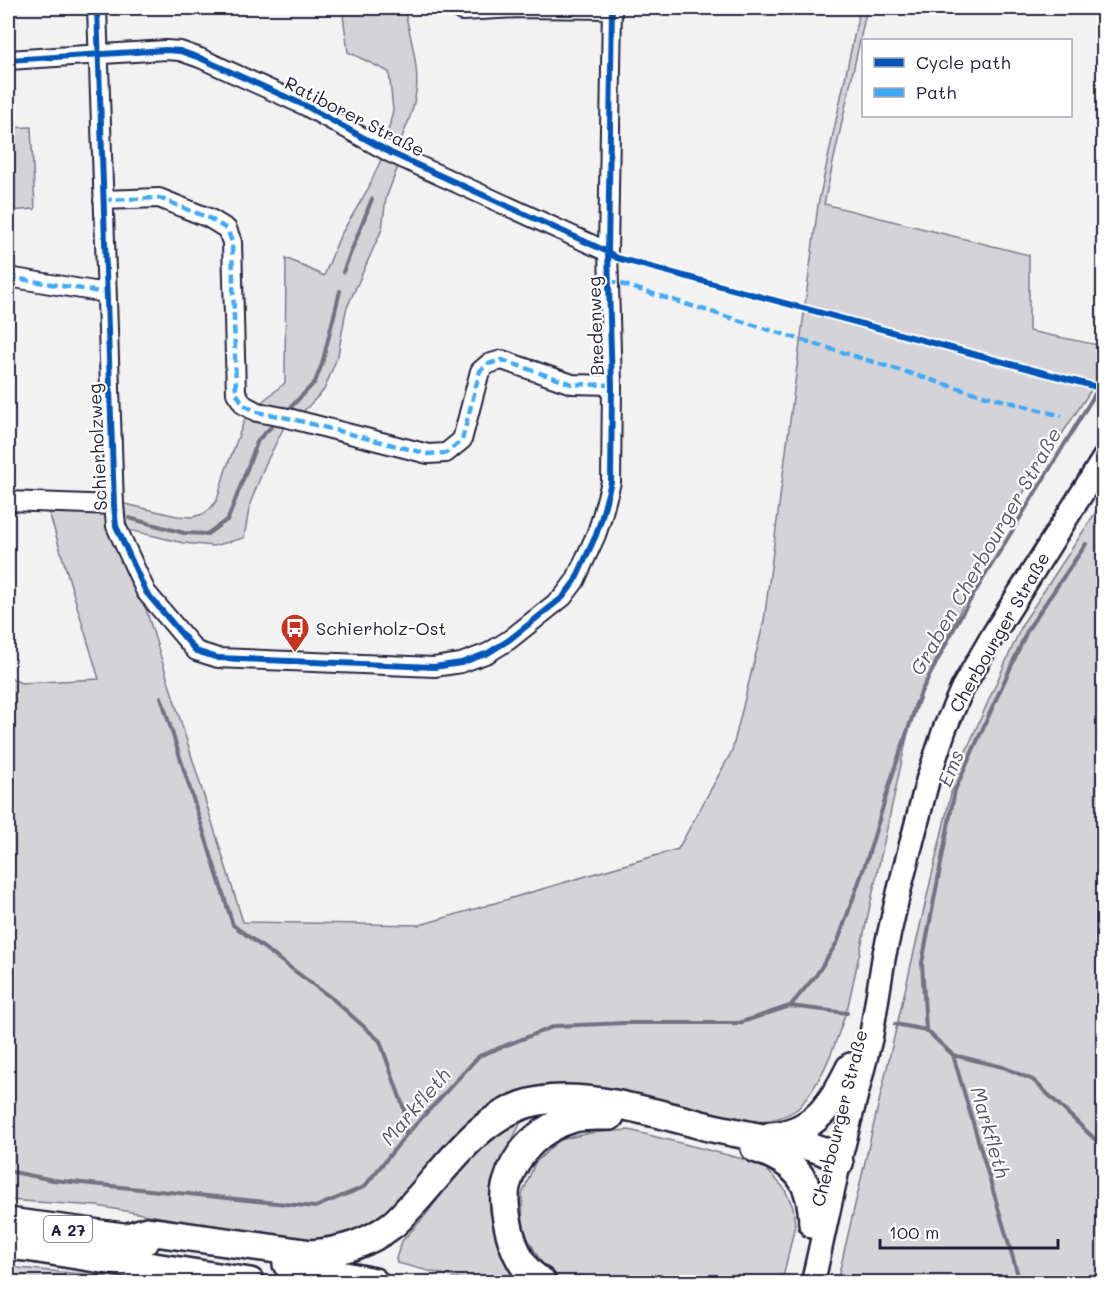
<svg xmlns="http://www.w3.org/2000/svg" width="1111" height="1290" font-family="Mali,sans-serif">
	<rect width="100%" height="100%" fill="#f2f2f3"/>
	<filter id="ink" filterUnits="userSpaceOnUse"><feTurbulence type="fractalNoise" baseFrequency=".0167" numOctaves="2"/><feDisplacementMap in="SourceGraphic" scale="12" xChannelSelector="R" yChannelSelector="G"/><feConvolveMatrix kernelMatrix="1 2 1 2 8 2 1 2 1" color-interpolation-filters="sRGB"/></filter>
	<g filter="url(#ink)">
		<path fill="#d3d3d8" stroke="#7a7a8a" stroke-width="1.5" d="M342,8H404C409,31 420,70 416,92C413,113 405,131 396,150L385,145L393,110L389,72L348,52Z
			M860,8H867L824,204L1029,255V331L1103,346V372L1002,525L914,705L848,1006C837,1039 827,1071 806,1099C803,1102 801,1107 797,1109C782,1120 762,1122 744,1123L592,1089L541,1085L510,1093L475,1115L439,1153L411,1189L389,1212L368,1226L325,1241L291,1240L97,1206L8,1200V677L21,683L99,679L48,509H111L141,593L243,922L420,925L678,849L732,751L764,621L818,205Z
			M31,127L35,209L8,211V128Z
			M383,155L399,164L386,198L382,229L346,310L338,355L324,390L300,415L258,405L285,383L286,258L324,276L340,236L368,189Z
			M246,416L285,425L265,465L250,504L244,538L214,546L183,543L125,529L121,503L177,516L192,517L203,514L210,509L217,500L225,472Z
			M1103,501V1282H837L955,776L1023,623Z
			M521,1122L505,1155L496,1212L499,1245L510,1268L521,1282H473L397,1263L396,1258L402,1241L425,1216L452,1180L477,1151L503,1127Z
			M629,1130L747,1160L766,1169L784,1188L793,1207L795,1225L782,1282H563L543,1265L523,1230L522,1195L535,1163L559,1140L590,1133Z
			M8,1267L158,1281L163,1282H8Z"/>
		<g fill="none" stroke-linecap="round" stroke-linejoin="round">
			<path stroke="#727282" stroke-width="4" d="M343,272L372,199
				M290,408L315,382L322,364L340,291
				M129,518L184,533L207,534L228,519L258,440L271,427
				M161,697L233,925L334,1000L380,1041L404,1109L406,1135
				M790,1006L817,974L838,941L868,856L894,770L921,692L960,617L1104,379
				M895,1024L926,1030L953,1055L1020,1282
				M926,1030L922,963L955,790L1028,629L1086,544
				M953,1055L1003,1067L1033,1080L1104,1148
				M8,1171L53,1180L315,1207L364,1187L406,1135L479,1056L555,1026L625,1023H739L790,1006L847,1013"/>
			<g stroke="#22223b" stroke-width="22">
				<path id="minor" d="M97,8L114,505L116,526L146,592L196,651L218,658L434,667L461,663L488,653L509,640L563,597L575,581L596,535L601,520L611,482L612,385L608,252L612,8
					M462,8V11L519,8L612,9
					M8,60L166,50L180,51L200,58L306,106L391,153L608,252
					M103,200L159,198L209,218L227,229L232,242L236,393L244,405L257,412L288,418L428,454L446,453L462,440L480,371L488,364L502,360L572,384L612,385
					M8,277L106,293
					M8,501L114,505"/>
			</g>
			<g stroke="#22223b" stroke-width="27">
				<path id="major" d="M813,1282L839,1163L871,1037L884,956L899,891L928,779L945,728L963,687L993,635L1104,458"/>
			</g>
			<g stroke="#22223b" stroke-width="32">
				<path id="highway" d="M771,1136C814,1133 833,1103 850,1068L851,1067
					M755,1148C796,1162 812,1180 813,1224
					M8,1222L146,1240
					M128,1237L147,1231L312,1254C342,1251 367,1244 392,1225C399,1220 405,1212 411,1206C448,1167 481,1111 539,1101C591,1092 662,1115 713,1128C737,1133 761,1138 785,1142C799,1145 816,1146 829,1154C832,1156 836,1160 839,1163
					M8,1245L26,1247L250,1282
					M287,1264L374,1282
					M542,1282C536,1278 529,1273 525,1267C515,1253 510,1236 507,1220C505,1208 503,1195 507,1183C516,1151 542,1127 574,1118C585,1115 598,1116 610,1116"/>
			</g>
			<use href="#minor" stroke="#fff" stroke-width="18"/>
			<use href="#major" stroke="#fff" stroke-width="22"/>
			<use href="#highway" stroke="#fff" stroke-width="27"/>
			<path stroke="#3fa9f5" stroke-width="4.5" stroke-dasharray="9 4.5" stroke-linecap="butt" d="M462,8V11L519,8L612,9
				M103,200L159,198L209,218L227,229L232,242L236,393L244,405L257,412L288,418L428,454L446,453L462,440L480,371L488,364L502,360L572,384L612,385
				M8,277L106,293
				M608,280L964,390L1062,416"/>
			<g stroke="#fff" stroke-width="10">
				<path id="cycleway" d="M97,8L114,505L116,526L146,592L196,651L218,658L434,667L461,663L488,653L509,640L563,597L575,581L596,535L601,520L611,482L612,385L608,252L612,8
					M8,60L166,50L180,51L200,58L306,106L391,153L608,252L617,258L1104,389"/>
			</g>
			<use href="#cycleway" stroke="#0057b8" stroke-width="6"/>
		</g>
	</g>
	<defs>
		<g id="bus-pin" transform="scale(1.5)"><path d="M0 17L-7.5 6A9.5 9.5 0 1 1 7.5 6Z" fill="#c8321e" stroke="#fff"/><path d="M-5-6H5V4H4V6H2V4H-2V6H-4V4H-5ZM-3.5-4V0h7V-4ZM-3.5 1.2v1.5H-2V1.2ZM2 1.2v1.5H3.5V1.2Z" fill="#fff"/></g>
	</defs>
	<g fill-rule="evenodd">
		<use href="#bus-pin" x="295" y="628"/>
	</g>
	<g text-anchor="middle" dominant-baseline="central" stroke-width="4.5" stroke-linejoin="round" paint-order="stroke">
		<rect fill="#fff" stroke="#646476" stroke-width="1.5" x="44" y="1216" width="48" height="26" rx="4.5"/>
		<g font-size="16" font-weight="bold" fill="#22223b">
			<text x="68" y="1229">A 27</text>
		</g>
		<g font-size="18" fill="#22223b" stroke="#fff">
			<text transform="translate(355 116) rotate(27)">Ratiborer Straße</text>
			<text transform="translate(595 326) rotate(-92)">Bredenweg</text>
			<text transform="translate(97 447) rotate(-93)">Schierholzweg</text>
			<text transform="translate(999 632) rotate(-60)">Cherbourger Straße</text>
			<text transform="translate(839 1118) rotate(-76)">Cherbourger Straße</text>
		</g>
		<g font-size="18" fill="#22223b" stroke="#fff" text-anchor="start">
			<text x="316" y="628">Schierholz-Ost</text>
		</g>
		<g font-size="20" font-style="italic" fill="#58586b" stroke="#fff">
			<text transform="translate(985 551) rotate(-60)">Graben Cherbourger Straße</text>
			<text transform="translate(950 768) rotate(-68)">Ems</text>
			<text transform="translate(415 1106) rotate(-49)">Markfleth</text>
			<text transform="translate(991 1132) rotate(74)">Markfleth</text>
		</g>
	</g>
	<rect width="1111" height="1290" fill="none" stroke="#fff" stroke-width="30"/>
	<rect x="15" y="15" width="1081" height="1260" fill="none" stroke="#22223b" stroke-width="2" filter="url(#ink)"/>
	<rect x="862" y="39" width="210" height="78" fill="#ffffff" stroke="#a7a7b1" stroke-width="1.5"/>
	<rect x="874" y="58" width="30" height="9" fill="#0057b8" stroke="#a7a7b1" stroke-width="1.5"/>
	<text x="916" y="69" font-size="18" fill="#22223b">Cycle path</text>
	<rect x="874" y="88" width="30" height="9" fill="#3fa9f5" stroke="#a7a7b1" stroke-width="1.5"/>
	<text x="916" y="99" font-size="18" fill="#22223b">Path</text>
	<path d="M880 1239v9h178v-9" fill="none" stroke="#22223b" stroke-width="3"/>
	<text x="889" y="1239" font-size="18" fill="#22223b" stroke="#ffffff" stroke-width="4.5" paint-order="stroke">100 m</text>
</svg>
